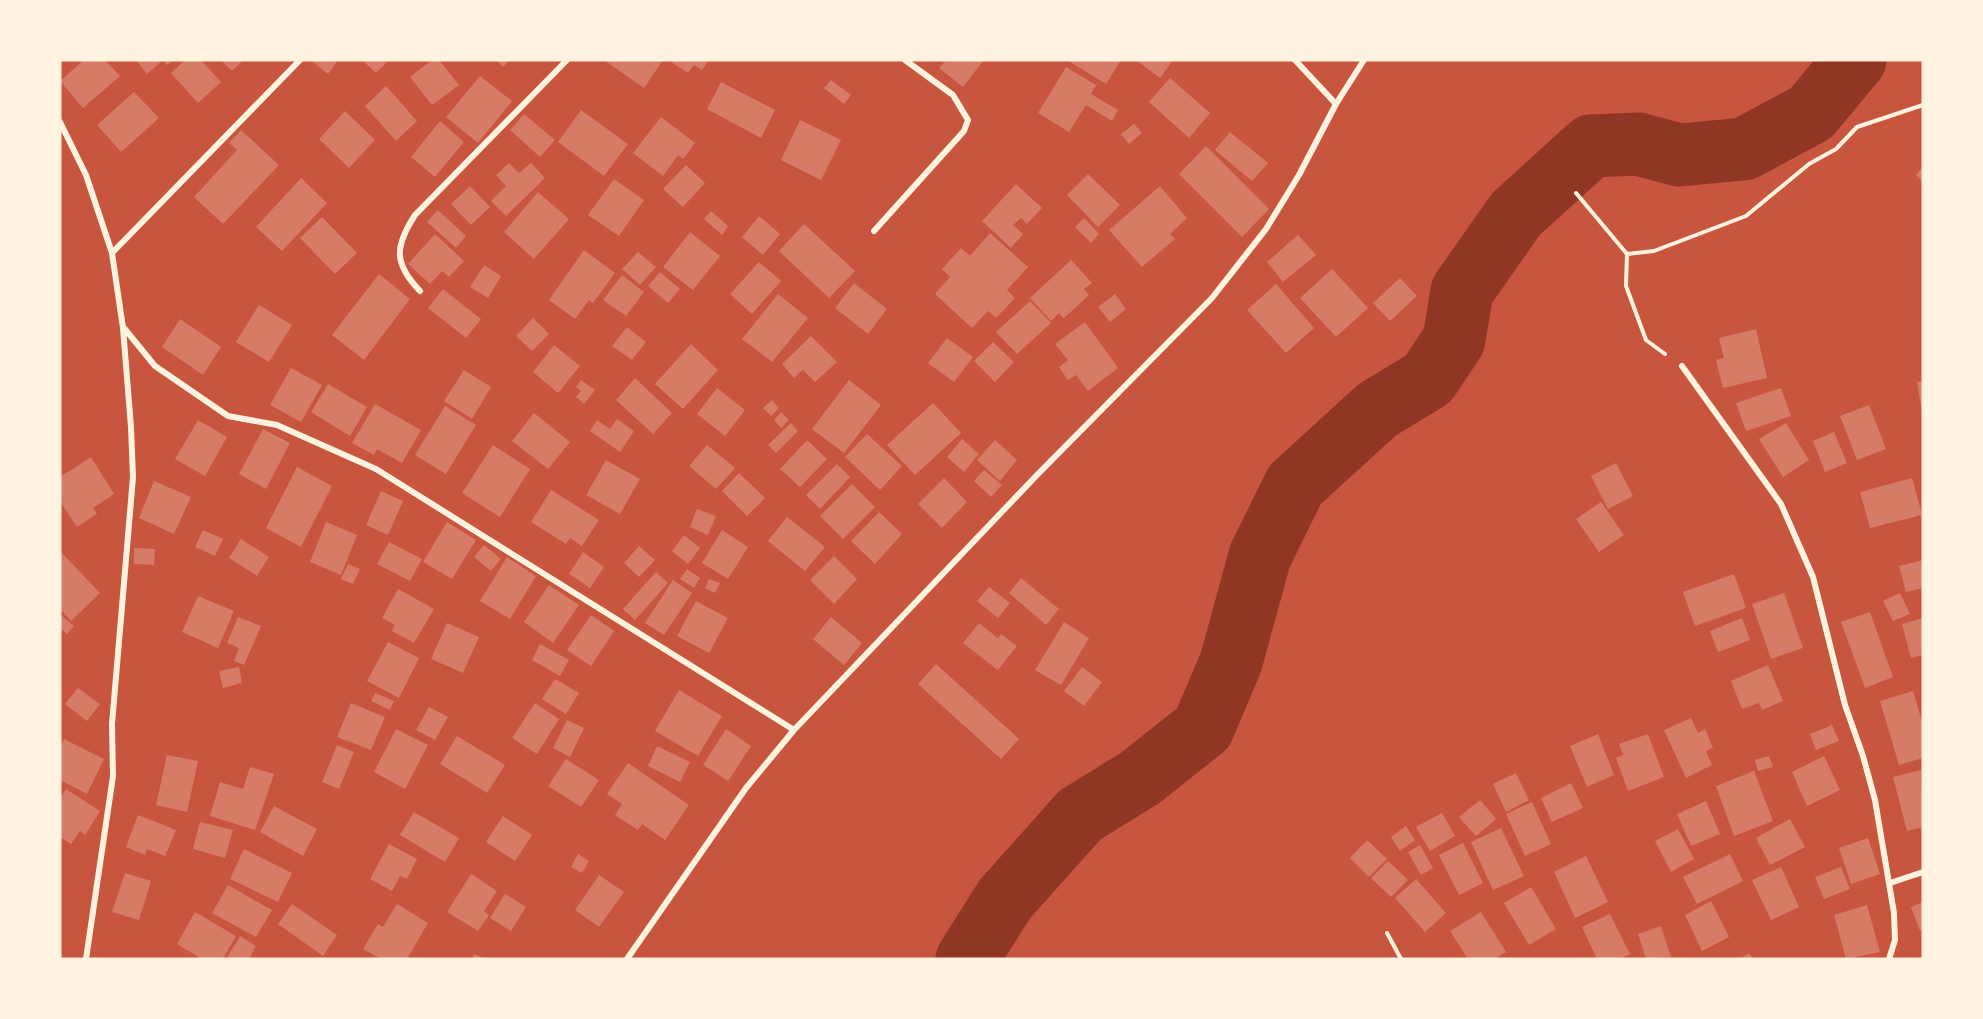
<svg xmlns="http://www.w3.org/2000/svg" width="1983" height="1019" font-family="'Nunito Sans',sans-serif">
	<rect width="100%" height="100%" fill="#c8553d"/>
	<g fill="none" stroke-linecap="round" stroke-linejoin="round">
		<path stroke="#8f3625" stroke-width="63" d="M967,959L1005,899L1080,815L1140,778L1203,728L1231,662L1260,556L1295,485L1377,410L1428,379L1454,340L1462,291L1516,214L1591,146L1638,144L1679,155L1744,149L1811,113L1855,60"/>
	</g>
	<path fill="#d67c66" d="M84,60H105L120,76L83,108L60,81Z
		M136,60H174L167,65L163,60L147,74Z
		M185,60H201L221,82L198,103L171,73Z
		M221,60H243L232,71Z
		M314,60H334L337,62L328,74L313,62Z
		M362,60H389L376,73Z
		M432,60H439L459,85L432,105L410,77Z
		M496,60H510L503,67Z
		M604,60H663L644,88Z
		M668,60H709L702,70L694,65L688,73Z
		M946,60H984L963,87L939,68Z
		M1067,60H1121L1106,84Z
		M1136,60H1173L1160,78Z
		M1066,67L1096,85L1091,94L1118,110L1112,121L1086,105L1069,132L1038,113Z
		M480,76L512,101L478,143L446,117Z
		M1170,78L1210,113L1189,138L1149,102Z
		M831,80L851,95L844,104L824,88Z
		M721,82L775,110L761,138L707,109Z
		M386,86L417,121L396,141L365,106Z
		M134,92L159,118L121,152L97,125Z
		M581,110L628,144L604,176L558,142Z
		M345,111L375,140L349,168L319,139Z
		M524,114L555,140L540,157L510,130Z
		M661,117L695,143L683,159L678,155L663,176L633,153Z
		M800,120L841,140L821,180L781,160Z
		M440,121L464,142L435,177L411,157Z
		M1134,124L1142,133L1129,144L1121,134Z
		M241,130L279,165L223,224L194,197L237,150L229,143Z
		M1230,132L1268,163L1252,181L1215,150Z
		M1206,146L1269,209L1242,237L1179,174Z
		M509,163L519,173L531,163L545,178L506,216L491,201L506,186L496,175Z
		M686,165L705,183L683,207L663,189Z
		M1923,167V182L1916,175Z
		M1088,174L1120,205L1098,227L1067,195Z
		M301,178L327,203L282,251L256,227Z
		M614,179L644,200L619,236L588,215Z
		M1016,184L1042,208L1027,224L1021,218L1013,225L1023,234L1011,248L982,221Z
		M470,186L490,207L471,225L451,204Z
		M1160,186L1187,218L1170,234L1175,239L1142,267L1109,230Z
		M538,192L569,219L534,259L504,232Z
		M438,210L466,236L456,248L427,222Z
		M711,211L728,226L722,235L704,219Z
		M759,216L780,234L763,255L742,237Z
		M322,217L357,253L335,274L300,238Z
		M1084,218L1099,234L1091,243L1075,227Z
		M804,224L855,271L829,298L779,251Z
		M690,232L720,256L693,290L663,267Z
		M990,233L1028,267L1007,290L1015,298L996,318L988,311L972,328L935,294L950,277L942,269L961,248L970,256Z
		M435,234L464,261L449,277L442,271L430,284L408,264Z
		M1298,235L1316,255L1283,282L1267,262Z
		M584,250L615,273L593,303L589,300L575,319L549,300Z
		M638,252L656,267L640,285L622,269Z
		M1071,260L1092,283L1084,289L1089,295L1064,318L1059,313L1051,321L1030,298Z
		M759,262L781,281L752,314L730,294Z
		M484,265L501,276L488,298L470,287Z
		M1332,269L1368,308L1336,337L1300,298Z
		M660,272L680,289L668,303L648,286Z
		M379,274L410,299L364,360L332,335Z
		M622,275L644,292L626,316L603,300Z
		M1400,278L1417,296L1390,321L1373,303Z
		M854,283L887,309L868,334L835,308Z
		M1276,284L1314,328L1286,353L1247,310Z
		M443,289L481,319L466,338L428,308Z
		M778,294L808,318L772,362L742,339Z
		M1115,294L1126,309L1110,322L1098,307Z
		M1030,301L1051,323L1017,354L996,332Z
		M259,305L292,325L269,362L236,342Z
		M533,318L549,334L532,351L516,336Z
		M180,319L221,347L203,375L162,347Z
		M1085,322L1118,368L1088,391L1076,375L1068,380L1059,367L1068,360L1055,344Z
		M627,327L646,342L632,360L612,346Z
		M1756,329L1767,378L1723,388L1716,360L1724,358L1719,338Z
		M811,336L837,362L815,382L803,370L794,378L782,364Z
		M947,338L973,357L954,382L928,363Z
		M993,342L1014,362L995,382L974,361Z
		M691,344L718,370L683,409L655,384Z
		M554,345L580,366L558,393L533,372Z
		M291,368L322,385L301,422L270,405Z
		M464,370L491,387L472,419L444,401Z
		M635,378L672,413L653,434L616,400Z
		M581,380L595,390L584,404L576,397L581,391L576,387Z
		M849,380L881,405L844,453L812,429Z
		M1923,381V411L1922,412L1917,382Z
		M328,384L367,407L350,436L311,412Z
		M717,388L745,410L725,436L697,414Z
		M1781,388L1791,416L1746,431L1736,403Z
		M772,400L779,408L771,416L763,408Z
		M933,403L961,433L915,475L887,445Z
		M375,404L421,430L402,463L377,449L374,455L352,443Z
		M1869,405L1886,449L1857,460L1840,416Z
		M445,406L476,425L446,474L415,455Z
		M781,412L789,420L781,428L774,420Z
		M534,413L570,442L548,469L512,441Z
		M617,419L634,431L620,452L590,431L597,420L610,429Z
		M198,420L227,437L205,476L175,459Z
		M791,423L798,431L776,453L768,445Z
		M1786,423L1809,460L1783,477L1759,439Z
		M263,429L290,443L266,489L239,474Z
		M1834,432L1847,463L1825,472L1813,441Z
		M867,434L902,466L880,490L845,457Z
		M962,439L979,454L964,472L947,457Z
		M807,440L827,459L800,487L780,469Z
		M995,440L1017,460L1000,481L977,460Z
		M493,445L530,469L500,517L462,493Z
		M707,445L735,468L716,489L689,466Z
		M91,457L114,494L93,508L97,514L77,527L60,501V477Z
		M606,460L640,479L620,514L586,495Z
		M1616,463L1633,496L1608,509L1591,476Z
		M837,464L850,477L820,509L806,495Z
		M297,467L332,486L301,547L266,528Z
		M984,470L1002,485L991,497L974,481Z
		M739,473L765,498L747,516L722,491Z
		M944,478L967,502L942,528L918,504Z
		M1912,478L1922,515L1870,528L1860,492Z
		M154,481L191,497L174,534L139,518Z
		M852,484L875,507L843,539L820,516Z
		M551,490L599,520L582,546L570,538L566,544L531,522Z
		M381,491L403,501L388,535L366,525Z
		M1601,502L1624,535L1599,552L1576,519Z
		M697,509L716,516L708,535L690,527Z
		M879,512L902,534L875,564L851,541Z
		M787,517L825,547L805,571L768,541Z
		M326,522L357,535L341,575L310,562Z
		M447,522L476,540L452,579L423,562Z
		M203,530L223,539L215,556L195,547Z
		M722,530L748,547L728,579L702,563Z
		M684,535L700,548L688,564L672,551Z
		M241,539L269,557L257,576L229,558Z
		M389,542L422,559L410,581L377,564Z
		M484,545L501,559L491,571L474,557Z
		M639,546L655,560L639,577L624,563Z
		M134,548L155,549L154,565L134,564Z
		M60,551L100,593L71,621L60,609Z
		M583,552L604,567L590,588L569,574Z
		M834,556L857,579L834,604L810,580Z
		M507,557L536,576L510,619L480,601Z
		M1923,560V588L1906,592L1899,566Z
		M348,564L360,569L353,584L341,579Z
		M687,569L700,578L694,588L680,579Z
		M656,572L668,583L635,620L623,609Z
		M1734,574L1746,608L1695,626L1683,592Z
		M1021,578L1059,609L1046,625L1009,593Z
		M709,579L720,583L715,593L705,588Z
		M673,580L692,593L664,635L645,623Z
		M549,585L579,605L553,643L524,622Z
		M989,587L1010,603L998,618L977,601Z
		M398,589L434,609L414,643L392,631L395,625L382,618Z
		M1784,593L1803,648L1771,659L1752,604Z
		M1900,593L1910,614L1893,621L1883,601Z
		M198,596L234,611L218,648L182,632Z
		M696,601L728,618L709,653L677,636Z
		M1870,612L1893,677L1865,688L1841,622Z
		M60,614L74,626L67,634L60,628Z
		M591,615L614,631L591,666L567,650Z
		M238,617L261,626L244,665L234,661L239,648L227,643Z
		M831,617L862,643L844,665L813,639Z
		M1742,618L1750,640L1718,652L1710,631Z
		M1923,618V655L1911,658L1902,624Z
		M1064,622L1089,638L1061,685L1035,670Z
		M447,623L479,637L463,673L431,659Z
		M979,623L998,638L1001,634L1017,646L998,670L963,643Z
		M388,642L419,658L399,698L367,681Z
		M540,644L569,660L560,676L532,660Z
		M936,664L1019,739L1001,759L918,684Z
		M1768,665L1783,701L1762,710L1759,703L1742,709L1731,681Z
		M239,667L242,683L223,688L219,671Z
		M1082,667L1102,682L1084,706L1064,691Z
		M555,679L579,693L566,714L542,699Z
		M78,688L100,704L87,721L65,704Z
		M679,690L722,716L698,756L655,731Z
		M1913,691L1923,725V758L1899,765L1880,701Z
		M375,693L394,701L390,710L371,701Z
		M351,703L385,717L371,750L337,737Z
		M535,703L559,719L537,754L512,738Z
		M429,707L448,717L435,740L416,730Z
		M1691,718L1698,733L1705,729L1713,748L1706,751L1712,765L1686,778L1664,730Z
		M567,720L584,728L570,757L553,748Z
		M1832,725L1839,741L1816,750L1810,734Z
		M396,729L428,745L405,789L374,772Z
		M726,729L751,746L728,781L703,765Z
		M1598,734L1614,775L1587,787L1570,746Z
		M1648,734L1664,777L1628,791L1616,758L1623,755L1619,744Z
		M457,736L505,765L487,793L440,764Z
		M64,739L104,759L87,794L60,780V747Z
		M337,745L354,752L339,789L322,782Z
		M657,746L690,762L680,782L648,766Z
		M167,755L198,761L187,812L156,805Z
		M1769,756L1773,767L1758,771L1755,760Z
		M1824,756L1840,790L1807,806L1792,772Z
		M566,759L599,780L581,807L548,786Z
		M628,763L689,805L665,840L642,824L638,830L615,815L622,804L607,794Z
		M250,767L274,774L255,830L210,816L220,782L243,789Z
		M1921,770L1923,827L1907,831L1893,777Z
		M1754,771L1773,821L1734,836L1716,786Z
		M1516,773L1529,800L1506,812L1493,784Z
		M1571,783L1583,808L1552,822L1541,798Z
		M66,789L100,811L85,835L80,831L71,844L60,837V798Z
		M1480,800L1496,819L1476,836L1459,817Z
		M1706,801L1720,834L1691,846L1677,814Z
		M1532,802L1551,844L1525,856L1506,814Z
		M274,806L317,829L303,856L260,832Z
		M414,812L459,838L445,862L400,835Z
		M1442,813L1455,836L1430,851L1416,827Z
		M138,815L176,830L165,856L147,849L145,855L126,847Z
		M503,816L532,835L515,861L486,842Z
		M1790,819L1805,847L1770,865L1756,838Z
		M200,822L233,830L225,858L193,849Z
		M1406,826L1415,840L1400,851L1391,837Z
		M1501,828L1524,876L1493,890L1471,842Z
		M1678,829L1694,859L1671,872L1655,841Z
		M1868,838L1880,874L1851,884L1839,848Z
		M1367,840L1387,859L1369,877L1350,858Z
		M1463,843L1483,883L1459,895L1439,855Z
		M389,844L417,859L407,879L400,876L392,891L370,879Z
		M1420,845L1433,868L1421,875L1408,852Z
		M244,849L292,873L278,902L230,879Z
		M578,854L589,861L582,873L571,867Z
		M1730,854L1743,881L1697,904L1683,877Z
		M1586,856L1608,902L1575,918L1554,872Z
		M1388,861L1408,880L1391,897L1371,878Z
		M1781,867L1799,907L1771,920L1752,880Z
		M1841,867L1850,889L1824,899L1815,877Z
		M125,873L151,881L139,920L112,912Z
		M471,874L497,891L484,911L489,915L478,931L447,912Z
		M599,875L624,892L599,927L575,910Z
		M1416,879L1446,913L1425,932L1395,898Z
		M228,885L272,910L256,937L212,913Z
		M1531,887L1556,929L1529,945L1504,903Z
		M505,894L526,907L511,931L490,918Z
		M1711,901L1729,937L1702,951L1685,915Z
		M1923,902V929L1920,931L1911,907Z
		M292,904L337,935L323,956L278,924Z
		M397,904L428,923L407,959H381L363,949L378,924L383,927Z
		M1867,905L1880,952L1846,959L1834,915Z
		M195,912L236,936L223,959H202L177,944Z
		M1481,912L1506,952L1495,959H1468L1450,931Z
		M1610,914L1630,954L1620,959H1597L1582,927Z
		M1661,926L1671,957L1646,959L1638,934Z
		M240,936L256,946L249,959H226Z
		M1749,953L1753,959H1740Z
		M474,954L486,959H472Z"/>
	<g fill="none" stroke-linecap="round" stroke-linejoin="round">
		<path stroke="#fff3e0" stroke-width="4" d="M1576,193L1627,254L1626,286L1646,340L1665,354
			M1627,254L1654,251L1746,216L1809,164L1836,149L1857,127L1923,105
			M1387,933L1401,959"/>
		<path stroke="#fff3e0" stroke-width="6" d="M1295,60L1336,104
			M60,122L86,175L112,253L123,328L131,427L133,477L112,724L113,776L86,959
			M874,231L964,131L968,120L953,95L905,60
			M112,253L300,60
			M420,291C393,263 395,246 415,215L567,60
			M124,328L155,366L228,416L277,425L376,469L794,730
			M1682,366L1781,504L1813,577L1845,705L1863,756L1875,800L1894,913L1895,940L1889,959
			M1890,883L1923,872
			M627,959L746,788L794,730L1037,475L1212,298L1266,229L1299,175L1336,104L1364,60"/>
	</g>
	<rect width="1983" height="1019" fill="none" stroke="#fff3e0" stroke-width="123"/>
</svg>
